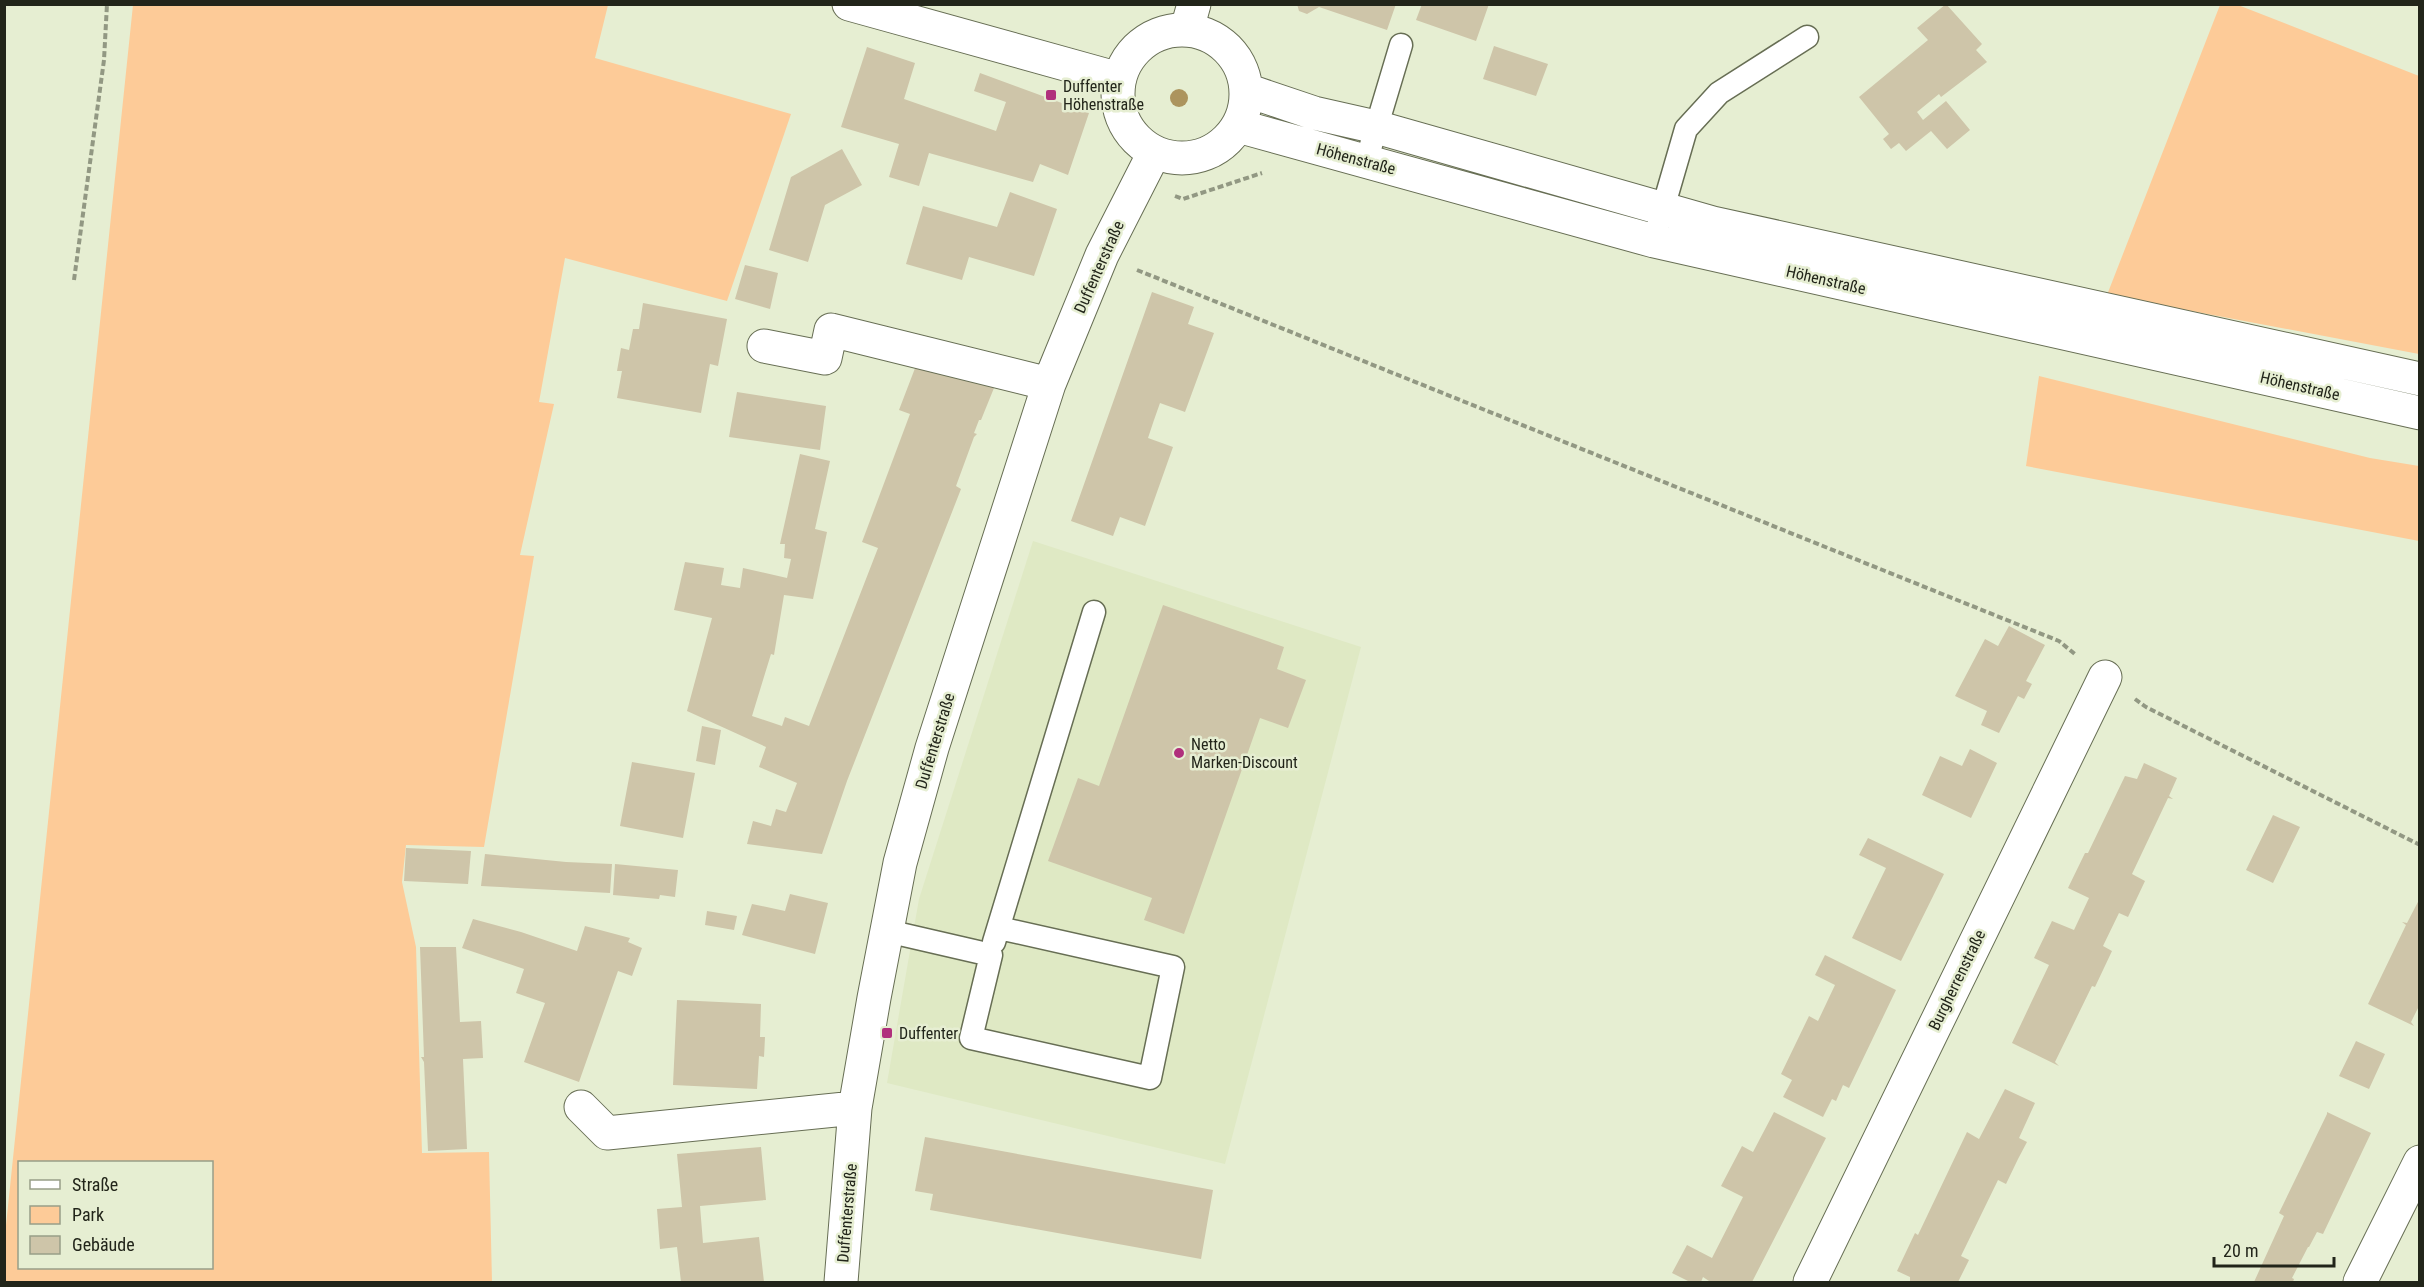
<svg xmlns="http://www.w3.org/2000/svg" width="2424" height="1287" font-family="'Roboto Condensed',sans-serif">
	<rect width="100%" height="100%" fill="#e6eed2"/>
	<path fill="#dfe9c4" d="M1033,541L1361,647L1225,1164L887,1083L919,899Z"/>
	<path fill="#fdcb98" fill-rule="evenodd" d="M133,5H608L595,58L791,114L727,301L565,258L539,402L554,404L520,555L534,556L484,847L406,845L402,882L416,947L422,1153L489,1152L492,1282H5V1235ZM20,1162H212V1268H20Z
		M2220,5H2238L2419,76V354L2107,295Z
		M2039,376L2370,458L2419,466V541L2026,466Z"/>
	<path fill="#cec5a9" d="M1297,4H1396L1387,30L1319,7L1307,14L1299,11Z
		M1422,4H1489L1476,41L1416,20Z
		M1946,4L1982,44L1976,50L1987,62L1941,97L1939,94L1917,112L1923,120L1946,101L1970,130L1947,149L1931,131L1906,151L1899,143L1891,149L1883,139L1889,134L1859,97L1928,40L1917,28Z
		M1494,46L1548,64L1536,96L1483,79Z
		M867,47L915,63L904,99L996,131L1006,102L974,91L980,73L1089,113L1068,175L1040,164L1033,182L929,153L919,186L889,177L899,144L841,127Z
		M842,149L862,185L825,205L808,262L769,250L791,177Z
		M1010,192L1057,209L1034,276L969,257L962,280L906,264L923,206L997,227Z
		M745,265L778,273L770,309L735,299Z
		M1152,292L1194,307L1188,324L1214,333L1185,412L1160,403L1154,420L1148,438L1173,447L1145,526L1120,517L1113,536L1071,521Z
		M643,303L727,319L718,366L710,364L701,413L617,398L622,371H617L621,348L629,350L633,329H639Z
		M917,363L938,367L994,388L981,420H979L974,433L977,434L974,437L956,486L961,489L847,781L822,854L747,844L753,821L771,826L776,809L786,812L797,783L759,767L766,747L687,711L712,618L674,610L685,562L724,568L721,585L740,588L743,568L787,578L791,559L784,558L785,544H780L800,454L830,461L815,529L827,532L813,599L784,595L774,655L771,654L752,716L782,726L785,717L809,726L878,548L862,542L910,414L899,410Z
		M737,392L826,406L820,450L729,437Z
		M1163,605L1284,647L1277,669L1306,680L1288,728L1260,718L1184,934L1144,920L1152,898L1048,861L1078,778L1099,786Z
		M2009,626L2045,645L2026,681L2032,684L2024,699L2018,696L1999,733L1981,725L1987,711L1955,696L1985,639L1998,646Z
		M702,726L721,730L715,765L696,761Z
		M1970,749L1997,763L1971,818L1922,795L1940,756L1962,766Z
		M632,762L695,773L683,838L620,826Z
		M2144,763L2177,778L2169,796L2173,799L2168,798L2132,874L2145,881L2128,917L2119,913L2103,946L2112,951L2095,987L2092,986L2055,1062L2059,1066L2012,1043L2049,965L2034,958L2052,921L2074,930L2089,898L2068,888L2085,853H2088L2125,776L2137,779Z
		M2273,815L2300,827L2273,883L2246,870Z
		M1868,838L1944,874L1901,961L1852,938L1886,868L1859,855Z
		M406,848L471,851L468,884L404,881Z
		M485,854L566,862L612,864L610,893L481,886Z
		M615,864L678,870L675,897L660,895L659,899L613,895Z
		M790,894L828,903L815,954L742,935L752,904L785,911Z
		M2420,898V1004L2411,1022L2414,1026L2368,1004L2406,925L2402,922L2407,923Z
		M707,911L737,916L734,930L705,925Z
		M473,919L521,932L577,951L585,926L630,938L628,942L642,948L632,976L618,971L579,1082L524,1062L545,1003L516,993L524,969L462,948Z
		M420,947H456L460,1022L481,1021L483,1058L463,1059L467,1149L428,1151L424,1062L421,1057H424Z
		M1825,955L1896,990L1849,1088L1843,1085L1836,1101L1832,1099L1823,1117L1783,1097L1792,1080L1781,1074L1809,1016L1818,1021L1835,985L1815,975Z
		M677,1000L761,1004L760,1037H765L764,1057L759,1056L757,1089L673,1085Z
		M2356,1041L2385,1054L2369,1089L2339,1076Z
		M2005,1089L2035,1103L2019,1138L2027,1142L2018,1159L2006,1184L1998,1180L1961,1256L1969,1260L1958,1282H1910V1277L1897,1271L1915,1233L1918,1235L1967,1132L1979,1139Z
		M1774,1112L1826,1138L1752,1282H1708L1709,1281L1703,1277L1701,1282H1690L1672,1273L1687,1245L1712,1258L1743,1197L1721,1186L1742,1146L1753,1152Z
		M2327,1112L2371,1133L2323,1234L2317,1232L2309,1247H2308L2292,1278L2294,1279L2293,1282H2254L2284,1216L2279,1213L2327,1114Z
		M925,1137L1213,1190L1201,1259L930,1210L933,1194L915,1191Z
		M761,1147L766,1200L700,1206L703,1243L759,1237L764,1282H681L677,1247L660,1249L657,1209L682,1207L677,1154Z"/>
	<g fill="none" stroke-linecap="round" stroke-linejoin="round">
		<g stroke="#676e54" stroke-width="25">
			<path id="service" d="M1366,162L1401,45
				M1659,222L1686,129L1719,93L1807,37
				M887,931L991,955L971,1038L1150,1078L1173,967L999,928
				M994,942L1094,612"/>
		</g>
		<g stroke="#676e54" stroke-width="35">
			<path id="minor" d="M1187,29L1194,4
				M764,346L825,358L831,330L1049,384
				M581,1107L607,1133L855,1108
				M841,1282L855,1108L874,998L900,863L932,748L1049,384L1102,255L1154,153
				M1810,1282L2105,677
				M2360,1282L2420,1162"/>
		</g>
		<g stroke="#676e54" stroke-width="35">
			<path id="tertiary" d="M849,4L1119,79
				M1118 94a64 64 0 1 1 128 0a64 64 0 1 1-128 0Z
				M1246,90L1314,113L1376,127L1713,223L2420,379
				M1238,126L1654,241L2420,413"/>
		</g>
		<path stroke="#929883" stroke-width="4" stroke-dasharray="6 3" stroke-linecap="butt" d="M1175,196L1183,199L1262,173
			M1137,270L2059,641L2076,655
			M74,280L104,60L107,4
			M2135,699L2146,707L2420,845"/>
		<use href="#service" stroke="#fff" stroke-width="22"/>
		<use href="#minor" stroke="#fff" stroke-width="33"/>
		<use href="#tertiary" stroke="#fff" stroke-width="33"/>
	</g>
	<circle fill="#ac945e" cx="1179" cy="98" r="9"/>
	<g fill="#b0307c" stroke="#e6eed2" stroke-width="2">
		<rect x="1045" y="89" width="12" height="12" rx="3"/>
		<circle cx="1179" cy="753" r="6"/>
		<rect x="881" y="1027" width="12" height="12" rx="3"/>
	</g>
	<g text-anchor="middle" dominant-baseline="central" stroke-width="5" stroke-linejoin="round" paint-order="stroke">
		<g font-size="16" fill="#22251a" stroke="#e6eed2" text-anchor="start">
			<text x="1063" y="86">Duffenter<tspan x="1063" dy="18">Höhenstraße</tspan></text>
			<text x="1191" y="744">Netto<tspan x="1191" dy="18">Marken-Discount</tspan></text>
			<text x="899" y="1033">Duffenter</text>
		</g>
		<g font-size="16" fill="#22251a" stroke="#e6eed2">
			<text transform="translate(1356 159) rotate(15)">Höhenstraße</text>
			<text transform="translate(1099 267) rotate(-66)">Duffenterstraße</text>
			<text transform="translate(1826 280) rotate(13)">Höhenstraße</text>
			<text transform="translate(2300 386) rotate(13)">Höhenstraße</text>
			<text transform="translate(935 741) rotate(-73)">Duffenterstraße</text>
			<text transform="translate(1957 980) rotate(-64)">Burgherrenstraße</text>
			<text transform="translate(847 1213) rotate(-85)">Duffenterstraße</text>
		</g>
	</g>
	<rect width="2424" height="1287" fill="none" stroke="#22251a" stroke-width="12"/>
	<rect x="18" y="1161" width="195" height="108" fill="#e6eed2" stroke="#989e88" stroke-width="1.5"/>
	<rect x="30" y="1180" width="30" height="9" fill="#ffffff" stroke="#989e88" stroke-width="1.5"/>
	<text x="72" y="1191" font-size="18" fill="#22251a">Straße</text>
	<rect x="30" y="1206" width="30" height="18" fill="#fdcb98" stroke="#989e88" stroke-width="1.5"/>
	<text x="72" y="1221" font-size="18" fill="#22251a">Park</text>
	<rect x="30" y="1236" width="30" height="18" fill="#cec5a9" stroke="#989e88" stroke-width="1.5"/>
	<text x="72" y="1251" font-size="18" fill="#22251a">Gebäude</text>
	<path d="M2214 1257v9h120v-9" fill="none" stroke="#22251a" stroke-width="3"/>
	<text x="2223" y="1257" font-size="18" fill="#22251a" stroke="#e6eed2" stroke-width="4.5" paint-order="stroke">20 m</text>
</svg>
